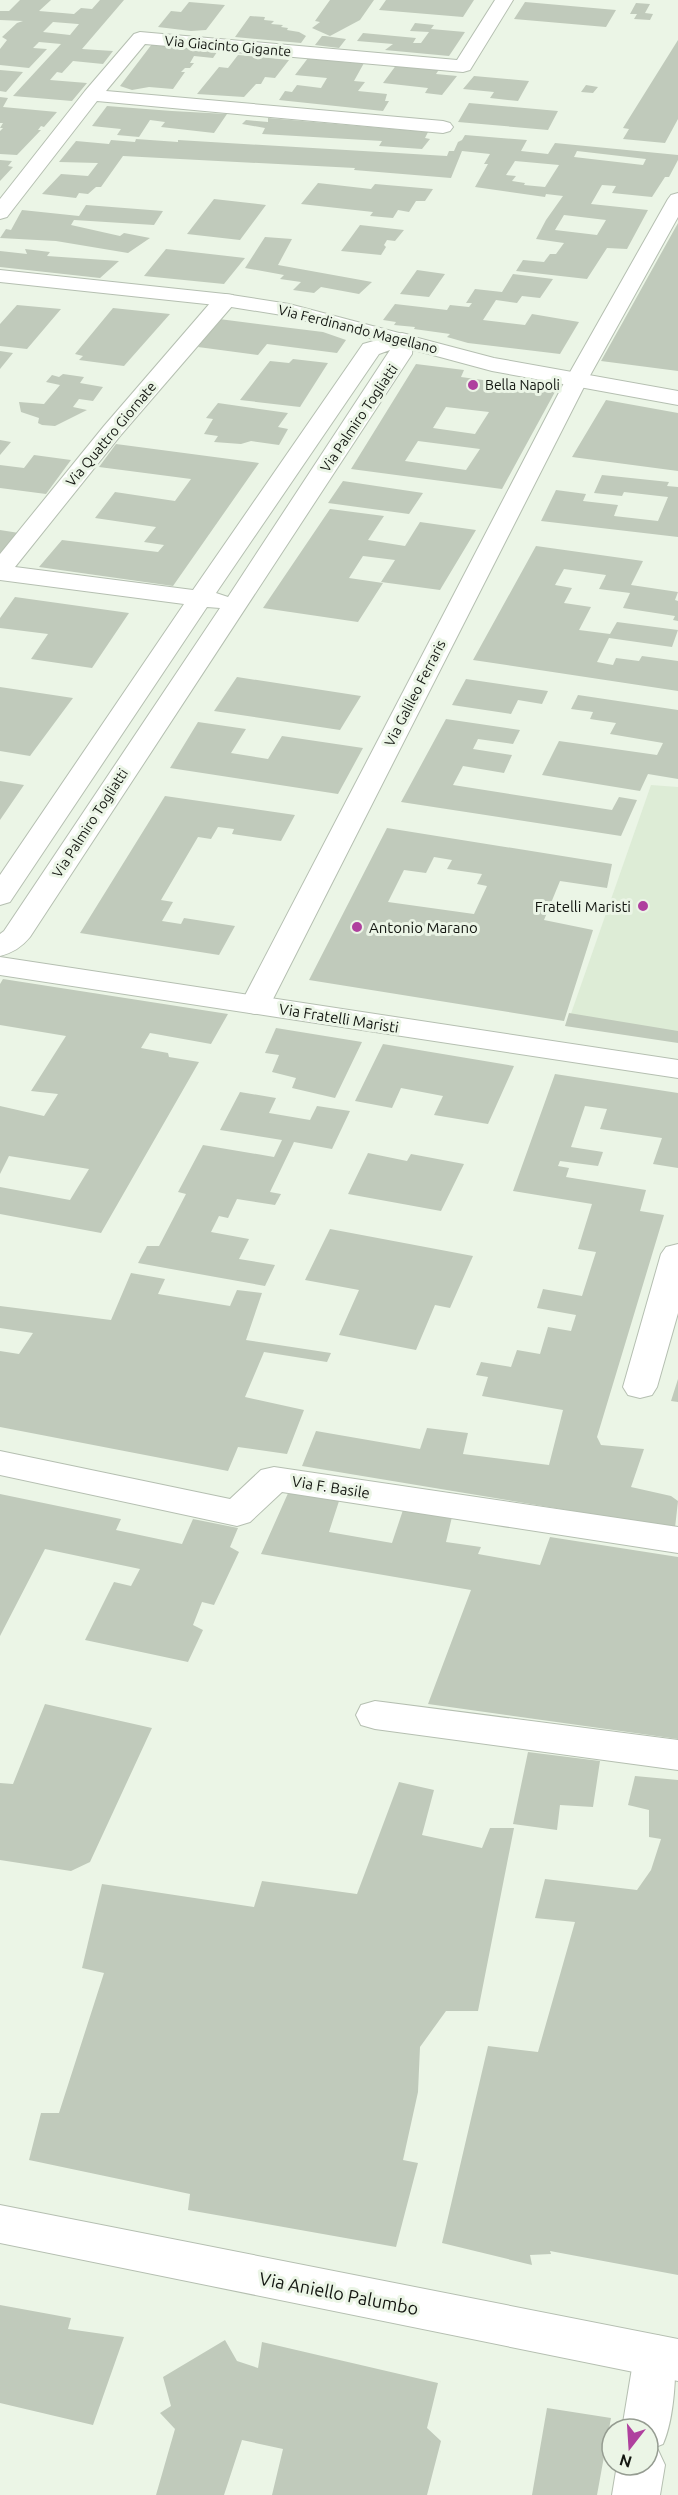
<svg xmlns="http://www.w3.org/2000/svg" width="678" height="2495" font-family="Ubuntu,sans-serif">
	<rect width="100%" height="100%" fill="#ebf5e6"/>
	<path fill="#ddecd6" d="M651,785L678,787V1042L567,1025Z"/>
	<path fill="#c0cabb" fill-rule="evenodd" d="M20,0H51L39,11L74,14L81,8L92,9L100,0H124L82,49L113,51L103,64L73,61L62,73L57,72L50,80L87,83L72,101L13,96L61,44L39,42L33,48L47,49L29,68L0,65V49L7,40L2,37L17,23L23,21L0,20V11H9ZM53,22L78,24H79L70,35L43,32Z
		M330,0H374L360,20L330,36L312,28L320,22L315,21Z
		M386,0H474L463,17L379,10Z
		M189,2L225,5L206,30L191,31L158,27L171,11L181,12Z
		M525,2L616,10L606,27L514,19Z
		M636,3L650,4L645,13L653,14L650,20L634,19L637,14H630Z
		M250,16L265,17L264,20L274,21L271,24L283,25L281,27L288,28L287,30L299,32L306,36L301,43L235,37Z
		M415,23L434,25L431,29L465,32L449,56L385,50L393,44L357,41L363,33L416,38L413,43H421L429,32L410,31Z
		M322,36H325L346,39L339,48L315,45Z
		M678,40V119L665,143L623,139L629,129L623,128Z
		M152,44L219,49L213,58L194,56L190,63H194L190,68H185L181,72H185L173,89L149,87L132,90L120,86Z
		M238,55L289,60L275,78L265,77L261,84H256L244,97L197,94L219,67L228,68Z
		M308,58L364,63L354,81L365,82L358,91L387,94L385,101H389L383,111L279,100L285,91L292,92L297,85L321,88L327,78L295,75Z
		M397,64L440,68L436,74L457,76L442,95L425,93L428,88L383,83Z
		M0,70L23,72L6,92L0,91Z
		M474,76L529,81L518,101L490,98L494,92L463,89Z
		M586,85L598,87L593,93L581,92Z
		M0,97L8,98L3,107L57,112L44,127L41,126L38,130H41L17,155L0,154V131L3,128H0L3,123H0Z
		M469,103L558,111L548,130L458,122Z
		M107,106L172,111L227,114L214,133L161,127L165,122L150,120L139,137L117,135L121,129L92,126Z
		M268,118L428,132L425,138L430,139L422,149L379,146L382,141L262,134L265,128L242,124L246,120L268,122Z
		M465,135L527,140L521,151L548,154L555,143L678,155V160L669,177H665L652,197L612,193L616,186L602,185L591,204L648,210L627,249L607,248L587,279L516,271L523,260L544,262L550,254H556L564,243L536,239L546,220L563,196L546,194L545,197L475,187L488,164H484L490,154L462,151L451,178L354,170L355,168L123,156L101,187H96L88,194L79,193L76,198L42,194L61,174L88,176L98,163L59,162L76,141L109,144L111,140L135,142L136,139L178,142V140L447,156L449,151H454L458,142L462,140ZM577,151L646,159L643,165L574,157ZM515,161L559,165L545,187L524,185L525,183L512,181L516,176L506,175ZM564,215L606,220L597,235L555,230Z
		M0,160L12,161L8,166L13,167L0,181Z
		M318,183L371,189L375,184L433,189L425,201H416L409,212L398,210L393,218L370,216L373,212L301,204Z
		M214,199L266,205L240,240L187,234Z
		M86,205L163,211L154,225L74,220L71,225L120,236L124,233L150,238L128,253L56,241L0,238L6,229L11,230L22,210L79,216Z
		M678,223V371L601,361L624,320Z
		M360,225L404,230L395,241L387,240L384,245L386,247L381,255L341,251Z
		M265,237L292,239L278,265L372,282L359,294L321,287L314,293L293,290L301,282L280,279L284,275L245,268Z
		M25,249L50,252L47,256L119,261L100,278L0,267V251L27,254Z
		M166,249L245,258L224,284L144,276Z
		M417,270L445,274L429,297L400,294Z
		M513,274L553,279L540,298L522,296L517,303L496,300L483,320L525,325L532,314L579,322L560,354L468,343L447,337L450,334L414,329L415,327L394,325L396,322L383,320L395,304L447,310L450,305L469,307L472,303H466L475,289L502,292Z
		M17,305L61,309L27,349L0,346V324Z
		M113,308L170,314L124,366L79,360L83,356L75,354Z
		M219,319L323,332L346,340L337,353L267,344L258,355L198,347Z
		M0,351L13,353L0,369Z
		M293,359L328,363L300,407L240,400L270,361L289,363Z
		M416,364L464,370L461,377L556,390L502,489L351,469ZM446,407L489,412L475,434L433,428ZM418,441L480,449L466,470L405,461Z
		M63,374L84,377L80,383L103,387L93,401L79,399L73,407L87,410L55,426L42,425L38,423L39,418L21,412L19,402L44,404L60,385L46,382L52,375L59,377Z
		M606,400L678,413V471L572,457Z
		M218,403L288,413L278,427L288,429L279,445L251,441L241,444L214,442L218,436L204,434L213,419L206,418Z
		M0,440L11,442L0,455Z
		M116,444L259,463L173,586L39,567L62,540L158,552L164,545L144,542L156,527L95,518L115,492L175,501L191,479L99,467Z
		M34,455L71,460L46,494L0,488V465L24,468Z
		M602,475L669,482L667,486L678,487V537L541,521L556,490L586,494L583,501L618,505L614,516L658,521L668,497L624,492L622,496L594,493Z
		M343,481L423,493L409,514L328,503Z
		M330,509L384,516L368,540L405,546L420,522L476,530L440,590L381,582L395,560L363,556L349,578L383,583L358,622L263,608Z
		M0,530L19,533L0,558Z
		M536,546L643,561L631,585L678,592L675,600L678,601V621L673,620L675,616L623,608L630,593L599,589L606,575L564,569L555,585L572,588L564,603L591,607L579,630L610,634L617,622L678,630L672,647L609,638L597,662L613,665L616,658L639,661L642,656L678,661V691L473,660Z
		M15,597L129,613L92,668L31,659L48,634L0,628V618Z
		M237,677L361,696L340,730L214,711Z
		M466,679L548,691L542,704L518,700L511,714L452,705Z
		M0,687L73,698L30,756L0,751Z
		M578,695L678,710V779L648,774L640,791L542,775L559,741L657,755L663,743L610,734L616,723L590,719L593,712L571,709Z
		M446,719L520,730L513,744L478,739L473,749L512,755L504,773L463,766L453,785L612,810L619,797L637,800L621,836L401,802Z
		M198,722L246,729L231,753L268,759L282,736L363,748L338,794L170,768Z
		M0,781L24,785L0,820Z
		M165,796L295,815L281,841L232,834L234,829L218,827L211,839L198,837L161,900L173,902L162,921L181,924L184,918L235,926L219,955L80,933Z
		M387,828L612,864L607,888L560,881L544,920L593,930L564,1021L309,980ZM434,857L452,860L447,869L482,874L477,884L487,886L474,914L388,902L404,870L426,873Z
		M3,979L228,1014L211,1044L150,1033L141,1048L168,1053L169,1057L199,1062L101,1233L0,1214V1187L70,1200L89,1169L9,1156L0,1174V1106L44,1116L58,1094L31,1091L66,1036L0,1025V984Z
		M569,1013L678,1031V1043L565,1026Z
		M276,1028L362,1042L335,1098L292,1088L296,1078L272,1072L279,1055L265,1053Z
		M383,1044L514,1066L488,1124L434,1115L443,1096L401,1088L392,1108L355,1101Z
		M555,1074L678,1093V1168L653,1164L662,1138L600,1129L607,1109L585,1106L571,1147L603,1152L598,1166L560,1161L558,1166L569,1168L566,1177L646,1190L640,1211L664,1215L597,1437L601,1445L644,1449L631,1487L671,1496L678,1501L675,1528L302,1466L316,1431L420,1449L427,1428L468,1433L463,1454L549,1465L563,1410L482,1396L488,1377L476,1375L481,1362L511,1367L517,1350L540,1354L548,1327L571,1331L576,1315L537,1308L543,1289L582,1296L596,1252L578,1249L592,1204L513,1191Z
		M240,1092L276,1098L269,1113L310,1120L317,1106L350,1111L332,1149L294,1142L270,1192L281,1194L275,1205L237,1199L228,1218L219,1216L211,1232L249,1239L239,1259L275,1265L265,1286L138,1263L147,1246H159L186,1194L178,1192L203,1145L274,1157L282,1140L220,1130Z
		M368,1153L407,1161L411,1154L464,1164L441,1211L348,1194Z
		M330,1229L473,1256L450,1308L435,1305L416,1350L339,1335L359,1290L305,1280Z
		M131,1273L165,1279L158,1294L230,1306L237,1290L262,1293L246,1340L331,1353L327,1362L264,1352L245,1397L304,1410L287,1454L238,1447L228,1471L0,1427V1351L19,1354L33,1333L0,1328V1306L111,1320Z
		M678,1379V1402L671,1401Z
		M289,1491L340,1498L329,1532L392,1543L403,1510L452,1517L446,1542L481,1547L478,1554L540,1565L550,1537L678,1557V1739L428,1704L471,1590L261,1554Z
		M0,1494L121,1519L116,1530L182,1544L193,1519L238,1528L230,1547L239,1552L214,1605L202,1602L193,1625L203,1630L188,1662L85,1640L114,1582L131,1586L140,1569L45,1549L0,1636Z
		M45,1704L152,1728L90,1862L71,1871L0,1860V1783L13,1784Z
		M528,1752L600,1761L593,1807L560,1805L557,1830L513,1824Z
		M635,1776L678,1780V2275L550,2251L551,2254L530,2255L532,2265L442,2243L488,2046L538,2052L575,1922L535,1918L545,1879L637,1890L651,1870L661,1839L649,1837V1810L628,1805Z
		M399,1782L434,1790L422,1835L482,1848L490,1828H514L478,2011H446L420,2047L418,2092L403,2160L418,2163L396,2247L188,2210L190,2194L29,2160L41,2113H59L104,1973L82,1968L102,1884L254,1907L262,1881L357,1894Z
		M0,2305L71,2318L68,2329L124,2337L93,2425L0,2403Z
		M225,2340L237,2361L258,2368L262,2342L438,2383L427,2428L441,2441L427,2495H272L283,2449L242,2440L224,2495H156L175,2429L160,2413L171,2406L163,2377Z
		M547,2408L611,2418L597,2495H532Z"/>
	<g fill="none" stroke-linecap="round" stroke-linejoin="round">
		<g stroke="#b5bfb1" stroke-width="2">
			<path id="street" d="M495,0H513L470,70L463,72L145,44L106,91L443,121L450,123L453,127L450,131L443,133L97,101L7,217L0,219V199L85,91L134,34L140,32L457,60Z
				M678,193V217L587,381L270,1005L266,1011L255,1014L244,1011L240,1005L565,381L668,199L671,195Z
				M225,294L233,295L236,300L233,305L120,436L15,567L193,590L363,344L402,333L410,335L413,340L412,354L30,937C22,947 12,953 0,956V934L4,931L220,608L207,607L10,902L0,905V875L184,604L0,580V554L104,426L217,295ZM390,350L228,597L216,593L379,354Z
				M678,1244V1313L657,1387L652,1395L640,1398L628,1395L623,1387L661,1254L666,1247Z
				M0,1451L230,1499L261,1470L274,1467L678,1527V1553L282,1492L250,1522L237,1526L0,1475Z
				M375,1701L678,1740V1770L375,1729L361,1725L356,1715L361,1705Z
				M657,2335L673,2341C678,2366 674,2420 663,2444L653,2448L658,2450L665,2465L660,2495H612L617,2465H648V2429H622L634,2356L641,2341Z"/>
		</g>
		<g stroke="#b5bfb1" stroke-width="2">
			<path id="secondary" d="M0,270L225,294L289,304L494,358L678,391V405L492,371L288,316L225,306L0,282Z
				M0,957L678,1060V1078L0,975Z
				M0,2205L678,2339V2381L0,2243Z"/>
		</g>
		<use href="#street" fill="#fff" fill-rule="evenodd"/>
		<use href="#secondary" fill="#fff" fill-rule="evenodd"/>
	</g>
	<g fill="#af409e" stroke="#ebf5e6" stroke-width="2">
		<circle cx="473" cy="385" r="6"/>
		<circle cx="643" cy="906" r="6"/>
		<circle cx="357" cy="927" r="6"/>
	</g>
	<g text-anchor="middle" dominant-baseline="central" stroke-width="6" stroke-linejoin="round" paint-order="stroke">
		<g font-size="14" fill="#131611" stroke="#ebf5e6">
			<text transform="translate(228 46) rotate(5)">Via Giacinto Gigante</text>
			<text transform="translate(358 329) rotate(14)">Via Ferdinando Magellano</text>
			<text transform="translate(359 418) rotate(-56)">Via Palmiro Togliatti</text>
			<text transform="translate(111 434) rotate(-50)">Via Quattro Giornate</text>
			<text transform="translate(415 693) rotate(-63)">Via Galileo Ferraris</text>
			<text transform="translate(90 823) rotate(-57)">Via Palmiro Togliatti</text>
		</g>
		<g font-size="14" fill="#131611" stroke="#ebf5e6" text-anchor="start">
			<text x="485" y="385">Bella Napoli</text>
		</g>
		<g font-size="15" fill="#131611" stroke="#ebf5e6" text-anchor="end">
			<text x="631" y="906">Fratelli Maristi</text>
			<text x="369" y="927" text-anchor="start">Antonio Marano</text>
		</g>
		<g font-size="15" fill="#131611" stroke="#ebf5e6">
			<text transform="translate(339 1018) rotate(9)">Via Fratelli Maristi</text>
			<text transform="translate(331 1487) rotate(9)">Via F. Basile</text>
		</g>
		<g font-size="18" fill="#131611" stroke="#ebf5e6">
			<text transform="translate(339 2293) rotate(11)">Via Aniello Palumbo</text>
		</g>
	</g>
	<g transform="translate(630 2447) rotate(197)"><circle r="28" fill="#ebf5e6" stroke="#959c91" stroke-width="1.5"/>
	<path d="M0-4.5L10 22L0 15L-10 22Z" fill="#af409e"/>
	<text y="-9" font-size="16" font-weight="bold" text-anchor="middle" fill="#131611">N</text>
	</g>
</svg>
